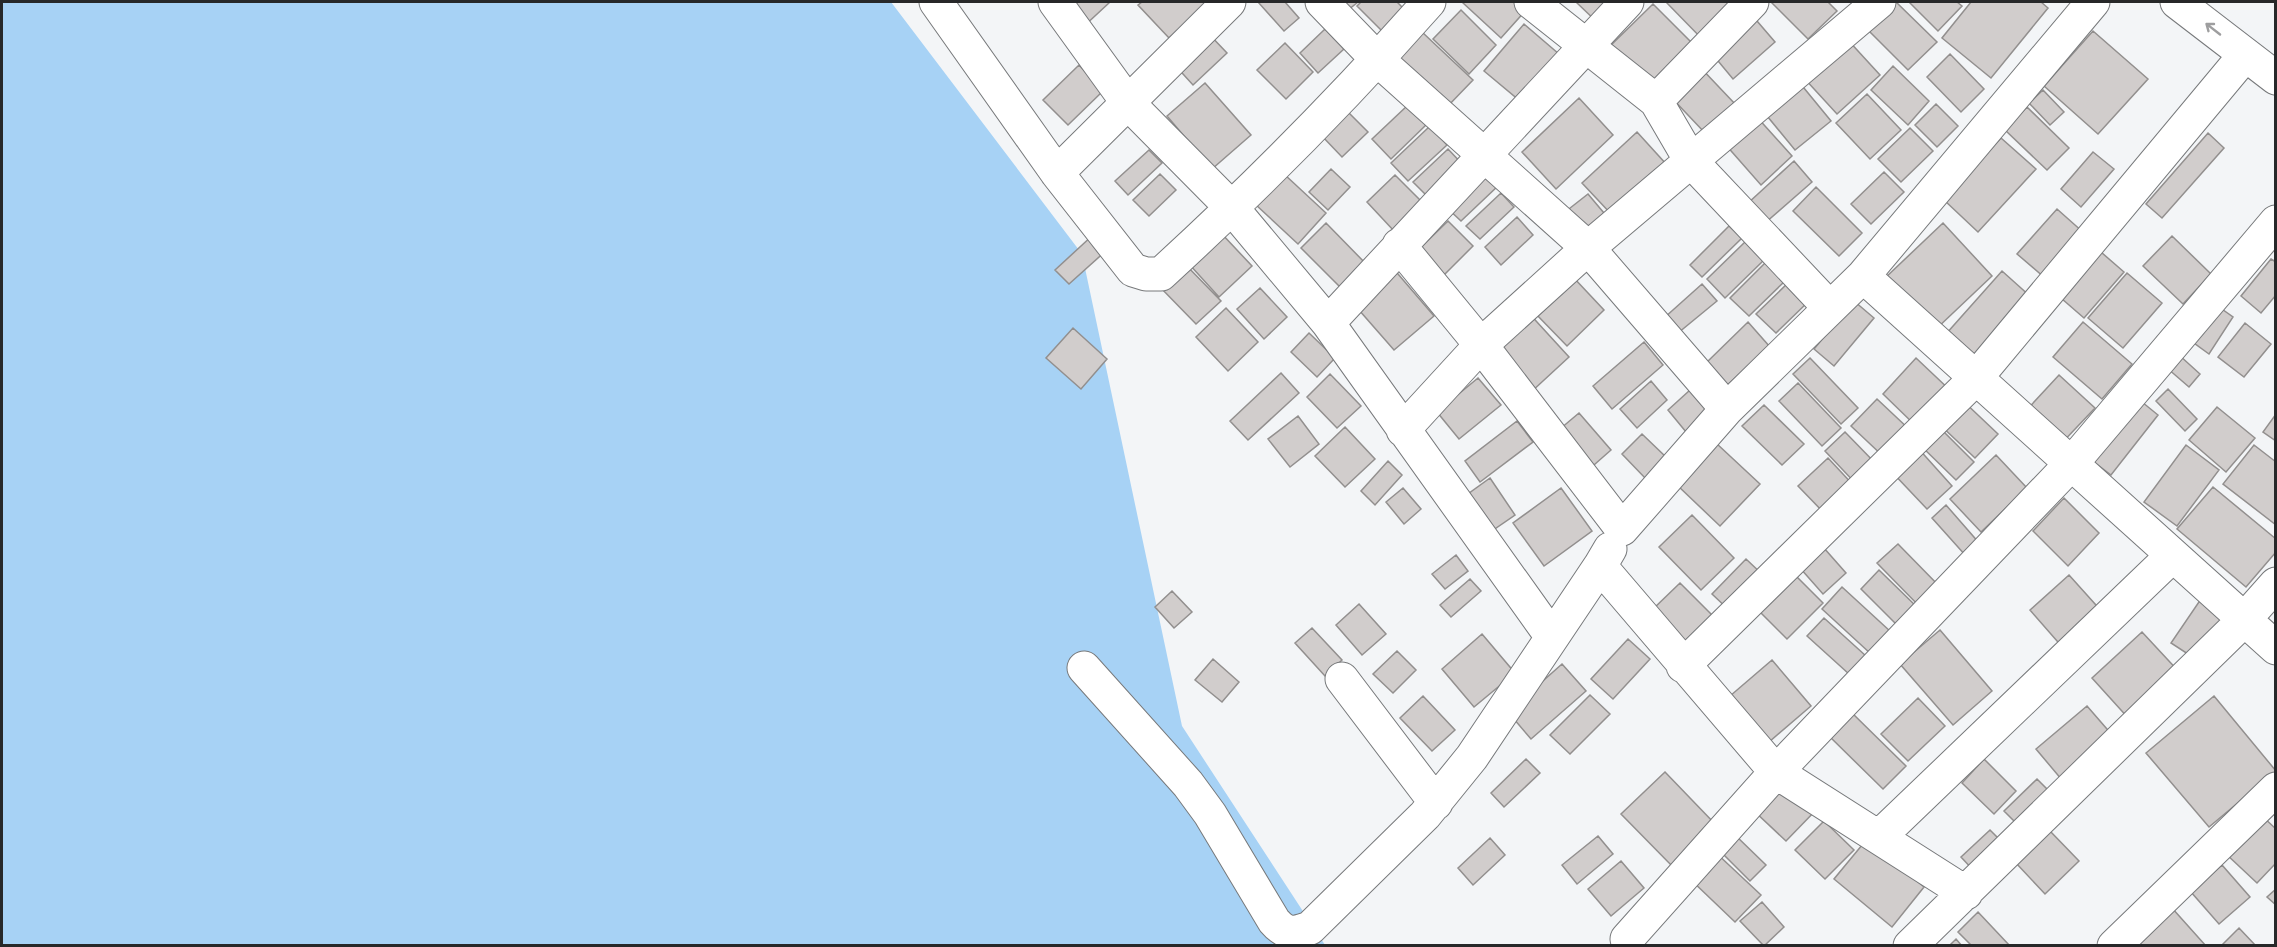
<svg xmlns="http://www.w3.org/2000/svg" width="2277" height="947" font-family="'Source Serif 4',serif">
	<rect width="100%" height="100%" fill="#f3f5f7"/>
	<path fill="#a7d2f5" d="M2,2H891L1082,254L1182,726L1325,945L2,946Z"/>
	<path fill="#d1cdcc" stroke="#928f8e" stroke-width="1.5" d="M1057,2H1110L1082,28Z
		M1142,2H1209L1169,38L1138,5Z
		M1258,2H1285L1299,18L1284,31Z
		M1340,2H1358L1348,10Z
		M1361,2H1397L1405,10L1383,32L1357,6Z
		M1462,2H1517L1526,10L1501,38Z
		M1576,2H1618L1598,23Z
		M1666,2H1739L1705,42Z
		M1771,2H1828L1837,11L1808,39Z
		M1889,2H1896L1937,42L1908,70L1864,26Z
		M1909,2H1957L1962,6L1938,31Z
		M1971,2H2041L2048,8L1991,78L1942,38Z
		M1653,4L1699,50L1653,97L1606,50Z
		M1461,10L1496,45L1469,74L1433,39Z
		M1751,14L1775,42L1733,79L1709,50Z
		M1524,24L1566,60L1526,106L1484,71Z
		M1325,29L1344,49L1318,73L1300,53Z
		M2093,31L2148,79L2098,134L2044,86Z
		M1207,32L1227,53L1193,85L1173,63Z
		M1422,32L1473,80L1446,108L1396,60Z
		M1847,39L1880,75L1837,114L1804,78Z
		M1285,43L1313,72L1286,99L1257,70Z
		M1950,54L1984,89L1961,112L1927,77Z
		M1079,65L1103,91L1068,125L1043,100Z
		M1699,66L1736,105L1705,133L1669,95Z
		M1893,66L1929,101L1908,125L1871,90Z
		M1799,82L1831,121L1795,150L1763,111Z
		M1205,83L1251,135L1212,169L1167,116Z
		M2043,90L2064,112L2050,125L2029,103Z
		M1867,94L1901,130L1870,159L1836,123Z
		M1579,98L1613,135L1556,189L1522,152Z
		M1936,104L1958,126L1937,147L1915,125Z
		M1408,105L1427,124L1391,159L1372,139Z
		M2027,107L2069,148L2047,170L2005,130Z
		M1346,110L1368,132L1342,157L1321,135Z
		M1756,116L1792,156L1761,185L1725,144Z
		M1430,126L1447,145L1408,181L1391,163Z
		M1910,128L1933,151L1901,182L1878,159Z
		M1637,132L1667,165L1612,215L1582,183Z
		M2208,133L2224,148L2162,218L2146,204Z
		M2001,138L2036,169L1978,232L1944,200Z
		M1448,149L1464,166L1430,199L1413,182Z
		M1149,150L1162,163L1128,195L1115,181Z
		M2093,152L2114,169L2081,207L2061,189Z
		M1794,161L1812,182L1765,223L1747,204Z
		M1331,169L1350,187L1328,210L1309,192Z
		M1483,169L1499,185L1461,221L1445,206Z
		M1884,172L1904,192L1871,224L1851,204Z
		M1160,174L1176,190L1149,216L1133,200Z
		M1284,174L1326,213L1298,244L1255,204Z
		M1395,175L1423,203L1394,231L1367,202Z
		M1816,187L1862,233L1839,256L1793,211Z
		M1501,193L1514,207L1480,239L1466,226Z
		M1588,194L1609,219L1586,238L1565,212Z
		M2057,209L2084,233L2045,278L2017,254Z
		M1517,217L1533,235L1501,265L1485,247Z
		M1448,221L1473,246L1438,281L1413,255Z
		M1326,223L1370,268L1345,292L1301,248Z
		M1943,223L1992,276L1934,331L1884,279Z
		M1729,226L1742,238L1702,277L1690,265Z
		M1221,233L1252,266L1219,297L1189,264Z
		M1094,234L1108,249L1069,284L1055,270Z
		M2172,236L2211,274L2183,304L2143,266Z
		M1746,241L1765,259L1725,298L1707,279Z
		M2094,246L2124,272L2084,318L2054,292Z
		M2271,259L2276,262V295L2261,313L2241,296Z
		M1182,261L1221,301L1196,324L1158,285Z
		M1766,262L1785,281L1749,316L1730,298Z
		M1392,267L1434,316L1394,350L1352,302Z
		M2002,271L2031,297L1975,360L1946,334Z
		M2127,273L2162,303L2123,348L2088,318Z
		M1573,277L1604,310L1567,346L1535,313Z
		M1790,281L1809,301L1776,333L1756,314Z
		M1702,284L1717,301L1678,333L1664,318Z
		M1260,288L1287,317L1264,339L1237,309Z
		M1854,301L1874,318L1834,366L1814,349Z
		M2219,307L2233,317L2209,354L2194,343Z
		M1226,308L1258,342L1228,371L1196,337Z
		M1526,310L1569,357L1530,393L1487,345Z
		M1748,322L1770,347L1725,387L1705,364Z
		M2083,322L2132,364L2102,399L2053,357Z
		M2245,323L2271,344L2244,377L2218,357Z
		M1073,328L1107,359L1081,389L1046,358Z
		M1309,333L1335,358L1317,377L1291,352Z
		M1644,342L1663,365L1612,409L1593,386Z
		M2179,355L2200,374L2189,387L2167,368Z
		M1810,358L1858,408L1841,424L1793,374Z
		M1916,358L1953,393L1919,429L1883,394Z
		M1281,373L1299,393L1248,440L1230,421Z
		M1330,374L1361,406L1337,428L1307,397Z
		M2059,375L2095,408L2058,447L2022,415Z
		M1478,378L1501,405L1459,439L1437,412Z
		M1651,381L1667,400L1637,428L1620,409Z
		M1798,383L1841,428L1822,446L1779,401Z
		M2168,389L2197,419L2185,431L2156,401Z
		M1690,390L1714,419L1691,438L1668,410Z
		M1960,398L1998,434L1975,458L1937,422Z
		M1877,399L1911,431L1885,458L1851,426Z
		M2142,402L2158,415L2111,475L2094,462Z
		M1764,405L1804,444L1782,465L1742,426Z
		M2217,407L2255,438L2226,472L2189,440Z
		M1579,413L1611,450L1586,472L1554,434Z
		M2276,414V441L2263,432Z
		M1298,416L1319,444L1290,467L1268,439Z
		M1517,421L1533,442L1480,482L1465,461Z
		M1936,424L1974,462L1956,480L1918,443Z
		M1345,427L1375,459L1345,487L1315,456Z
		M1845,432L1879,467L1859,487L1825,451Z
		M1642,434L1667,458L1646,479L1622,454Z
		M1716,443L1760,484L1720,526L1677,485Z
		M2186,445L2219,470L2177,526L2144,502Z
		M2254,445L2276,462V525L2223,484Z
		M1917,447L1952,486L1927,509L1891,471Z
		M1996,455L2027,488L1981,532L1950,499Z
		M1828,458L1856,488L1827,516L1798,486Z
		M1388,461L1402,475L1375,505L1361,491Z
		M1490,478L1515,515L1486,535L1461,499Z
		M2213,487L2276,539V552L2246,587L2177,529Z
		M1403,488L1421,509L1404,524L1386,502Z
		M1561,488L1592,531L1544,566L1513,523Z
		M2064,498L2099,533L2068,566L2033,531Z
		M1946,505L1980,544L1966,556L1932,518Z
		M1692,515L1734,558L1701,590L1659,547Z
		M1816,539L1846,573L1823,594L1793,560Z
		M1898,544L1944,591L1924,611L1877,563Z
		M1456,555L1468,571L1445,589L1432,574Z
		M1746,559L1764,576L1730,611L1712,594Z
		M1879,570L1920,610L1901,629L1861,589Z
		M1791,571L1823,603L1787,639L1755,607Z
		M2069,575L2104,614L2064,649L2030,610Z
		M1470,579L1481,591L1451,617L1440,605Z
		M1680,583L1712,615L1684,643L1652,610Z
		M1842,587L1891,632L1871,654L1822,609Z
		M1172,591L1192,612L1174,628L1155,607Z
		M2203,596L2227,611L2194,658L2171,643Z
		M1359,604L1386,634L1362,655L1336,625Z
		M1824,618L1866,656L1849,674L1807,636Z
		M1312,628L1342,660L1325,676L1295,643Z
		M1940,630L1992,691L1953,725L1900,664Z
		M2142,632L2181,674L2130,720L2092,678Z
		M1482,634L1515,673L1474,707L1442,669Z
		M1628,639L1650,659L1613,699L1591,679Z
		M1397,651L1416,670L1393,693L1373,674Z
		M1213,659L1239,682L1222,702L1195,680Z
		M1772,660L1811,706L1769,742L1730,696Z
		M1562,664L1586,691L1531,739L1508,712Z
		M1590,695L1610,714L1570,754L1550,735Z
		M1423,696L1455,730L1432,751L1400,718Z
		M2214,696L2276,771L2209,827L2146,753Z
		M1918,698L1945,726L1908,761L1881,734Z
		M2087,706L2113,736L2062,780L2036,749Z
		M1850,711L1906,766L1883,789L1828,735Z
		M1526,759L1540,773L1504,807L1491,793Z
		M1984,759L2016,791L1994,814L1962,783Z
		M1665,772L1716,825L1673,867L1621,814Z
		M1784,778L1817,809L1786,841L1753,810Z
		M2037,779L2050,792L2017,824L2004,811Z
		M2261,815L2276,829V863L2257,883L2225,853Z
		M1824,821L1854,850L1825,879L1795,850Z
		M1990,830L2003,843L1974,871L1961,857Z
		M2050,831L2079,861L2045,894L2016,863Z
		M1733,833L1766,865L1750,881L1718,849Z
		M1598,836L1613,854L1577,884L1562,865Z
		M1490,838L1505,855L1473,885L1458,868Z
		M1867,839L1924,887L1892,927L1834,879Z
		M1714,851L1761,895L1735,922L1689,878Z
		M1621,861L1644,888L1611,916L1588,889Z
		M2222,865L2250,897L2219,924L2191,892Z
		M2276,889V905L2267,897Z
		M1762,902L1784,927L1764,946L1740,921Z
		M2172,908L2206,946H2138Z
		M1978,912L2010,946H1972L1958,932Z
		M2239,928L2256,946H2221Z
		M1956,939L1962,946H1949Z"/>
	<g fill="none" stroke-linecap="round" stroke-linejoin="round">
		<g stroke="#77797b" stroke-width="35">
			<path id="minor" d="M936,2L1057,173L1133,270L1146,274H1161C1255,188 1345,97 1429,2
				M1055,2L1128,103L1232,208L1328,323L1552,637
				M1322,2L1378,60L1588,248L1727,409
				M1531,2L1656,101L1691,161L1830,308
				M1656,101L1752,2
				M1057,173L1229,2
				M1399,245L1481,345L1622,529L1727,409L1863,276L2093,2
				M1863,276L2276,648
				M1328,323L1627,2
				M1403,430L1481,345L1588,248L1879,2
				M1610,549L1600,566L1776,772L1966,893
				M1683,666L1975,379L2245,55
				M1084,668L1188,784L1210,814L1274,921C1286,935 1294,934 1310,928L1425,815L1472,757L1600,566
				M1342,679L1436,803
				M1879,837L2171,557
				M1627,939L1776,772L2072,463L2276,222
				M1910,946L2244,620L2276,584
				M2114,946L2276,789"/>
		</g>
		<g stroke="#77797b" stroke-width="35">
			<path id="tertiary" d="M2177,2L2276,78"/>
		</g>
		<use href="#minor" stroke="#fff" stroke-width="33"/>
		<use href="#tertiary" stroke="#fff" stroke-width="33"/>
	</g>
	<defs><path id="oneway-shaft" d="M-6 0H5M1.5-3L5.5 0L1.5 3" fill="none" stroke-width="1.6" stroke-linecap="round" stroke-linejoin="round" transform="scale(1.5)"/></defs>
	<use stroke="#9e9e9f" href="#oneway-shaft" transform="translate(2213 29) rotate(-142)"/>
	<rect width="2277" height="947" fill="none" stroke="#272829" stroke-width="6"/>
</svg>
